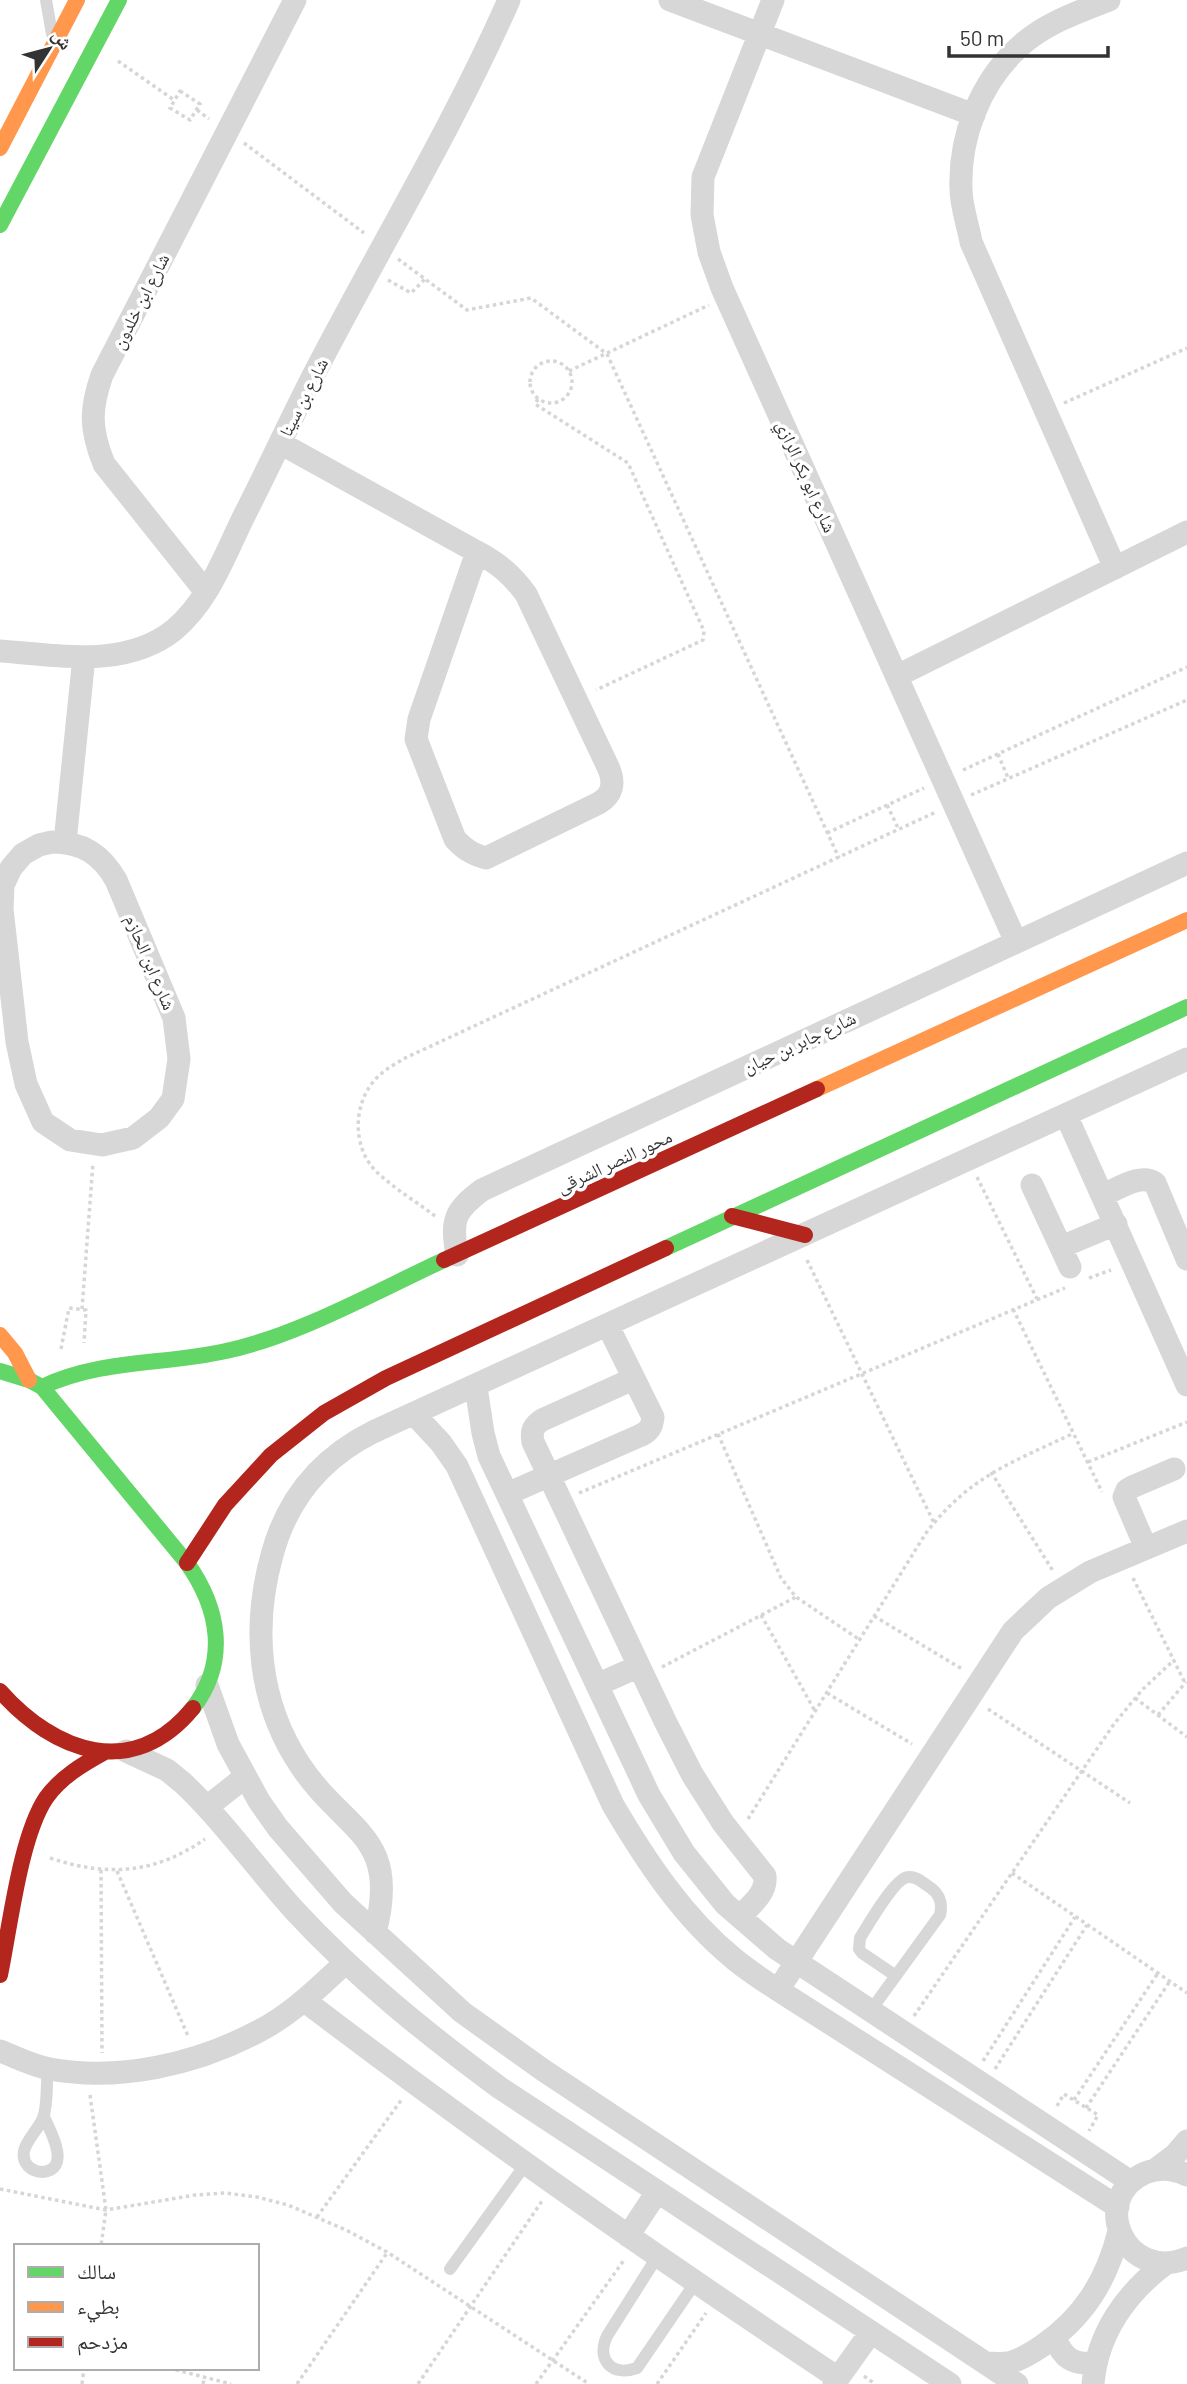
<svg xmlns="http://www.w3.org/2000/svg" width="1187" height="2384" font-family="Barlow,'Noto Naskh Arabic',sans-serif">
	<rect width="100%" height="100%" fill="#fff"/>
	<g fill="none" stroke-linecap="round" stroke-linejoin="round">
		<path stroke="#d6d6d6" stroke-width="3.5" stroke-dasharray="3.5 3.5" stroke-linecap="butt" d="M118,61L174,100
			M180,91L200,104L190,120L170,108Z
			M197,110L209,119
			M244,143L364,233
			M398,259L467,310L531,298L607,354L839,858
			M388,280L411,293L425,279
			M530 382a21 21 0 1 1 42 0a21 21 0 1 1-42 0Z
			M569,371L709,305
			M538,399L535,404L628,463L704,631L703,640L596,690
			M1064,403L1187,348
			M998,754L1008,778
			M963,770L1187,667
			M971,795L1187,700
			M887,805L899,830
			M827,833L924,788
			M977,1177L1037,1299
			M435,1216C417,1202 396,1190 379,1174C350,1149 352,1098 381,1074C387,1068 396,1064 403,1059L936,812
			M807,1260L934,1523
			M1089,1278L1111,1270
			M82,1309L93,1163
			M1013,1309L1102,1492
			M61,1349L69,1308L86,1310L84,1343
			M718,1434L781,1578L796,1597L860,1640
			M1088,1462L1187,1422
			M991,1472L1053,1571
			M579,1493L1065,1288
			M1133,1578L1185,1683
			M761,1615L815,1711
			M874,1616L962,1669
			M662,1667L796,1597
			M827,1693L912,1744
			M1135,1698L1187,1737
			M988,1709L1130,1803
			M1158,1715L1186,1682
			M748,1819L926,1533C970,1476 1011,1463 1074,1433
			M50,1858C107,1877 155,1874 205,1839
			M101,1870L102,2053
			M117,1871L188,2036
			M1012,1873L1187,1993
			M914,2016L1114,1724L1142,1690L1174,1660
			M983,2061L1075,1917
			M995,2069L1087,1925
			M90,2095L106,2210L101,2246
			M1074,2100L1158,1973
			M1057,2106L1064,2094L1098,2115L1089,2131
			M1086,2108L1170,1981
			M0,2189L106,2210L195,2195L225,2193L257,2197L288,2205L346,2230L387,2252L589,2384
			M317,2217L402,2099
			M169,2368L231,2384
			M864,2376L875,2384
			M82,2384L84,2368
			M203,2384L205,2376
			M297,2384L387,2253
			M418,2384L542,2201
			M536,2384L624,2260
			M657,2384L706,2313"/>
		<path stroke="#d7d7d7" stroke-width="12" d="M46,0L52,34
			M871,2010L940,1915C943,1902 939,1893 928,1886C922,1882 916,1876 908,1877C895,1878 868,1925 860,1938L859,1949L862,1953L896,1976
			M44,2117C50,2130 72,2169 43,2172C37,2172 32,2170 28,2166C14,2150 37,2133 43,2118C48,2105 46,2084 48,2069
			M657,2257L607,2336C596,2360 612,2377 637,2368L695,2283
			M450,2269L525,2165"/>
		<path stroke="#d7d7d7" stroke-width="23" d="M670,0L974,115
			M773,0L703,177L702,215L709,252L722,288L1016,942
			M1109,0C1078,12 1043,24 1018,48C980,83 959,137 961,189C961,206 968,225 971,242L1115,568
			M280,443L477,552L419,719L416,739L455,839C464,849 472,854 486,858L599,803C612,795 615,784 609,769L526,594C512,575 498,563 477,552
			M206,592L104,464C90,429 90,409 102,375L295,0
			M0,651C58,655 125,669 174,630C208,602 224,557 243,518C267,471 289,423 313,376C378,250 452,129 509,0
			M897,676L1187,532
			M52,842C82,842 101,854 116,880L174,1018L179,1059L173,1099L159,1118L133,1138L102,1145L70,1140L43,1122L26,1084L17,1042L2,909L3,885L11,868L23,854L39,845Z
			M65,842L84,657
			M1066,1115L1187,1385
			M1032,1185L1070,1267
			M1103,1195C1118,1189 1140,1173 1155,1183L1187,1259
			M1061,1247L1116,1224
			M457,1255C451,1220 454,1211 482,1190L1187,863
			M633,1379L542,1420C533,1426 531,1431 533,1442L665,1721L692,1774L723,1823L765,1876C767,1893 751,1905 740,1916
			M476,1387L483,1433L489,1456L649,1795L684,1853L725,1904L777,1949L1131,2182
			M414,1414L441,1443L457,1466L613,1805C646,1861 683,1917 733,1958C747,1970 763,1980 778,1990L1118,2207
			M507,1494L639,1436C649,1432 652,1427 653,1417L608,1326
			M1146,1548L1124,1497L1127,1490L1132,1487L1174,1469
			M207,1685L228,1744L259,1801L278,1828L343,1903L462,2012L543,2070L1017,2384
			M597,1685L639,1666
			M126,1751L167,1770L183,1783C224,1822 257,1869 295,1911C357,1978 427,2034 500,2088L950,2384
			M207,1807L245,1777
			M375,1933C401,1834 345,1833 300,1765C258,1702 252,1627 272,1555C287,1499 321,1458 373,1432L1187,1059
			M778,1990L1013,1631L1048,1598L1090,1572L1187,1531
			M305,2001C478,2133 656,2257 838,2378
			M0,2051C16,2057 33,2066 50,2069C119,2082 196,2064 257,2032C291,2015 318,1988 345,1963
			M1155,2170L1175,2155L1187,2141
			M1187,2175C1174,2169 1159,2167 1145,2173C1088,2198 1125,2284 1187,2258
			M628,2236L657,2192
			M1055,2337C1062,2358 1073,2365 1095,2363
			M986,2363C993,2363 1001,2364 1008,2363C1019,2361 1033,2352 1042,2346C1084,2317 1107,2280 1119,2231
			M834,2384L871,2332
			M1093,2384C1097,2334 1126,2293 1165,2264"/>
		<path stroke="#63d668" stroke-width="16" d="M0,225L119,0
			M666,1248L1187,1007
			M0,1371L29,1380L42,1387L187,1563C219,1608 229,1661 193,1708
			M42,1387C101,1359 164,1365 226,1351C297,1336 377,1291 444,1260"/>
		<path stroke="#ff974d" stroke-width="16" d="M0,148L77,0
			M817,1089L1187,920
			M0,1335L15,1353L29,1380"/>
		<path stroke="#b3261e" stroke-width="16" d="M732,1216L805,1235
			M444,1260L817,1089
			M187,1563L225,1505L271,1455L324,1413L386,1378L666,1248
			M0,1691C55,1753 133,1781 193,1708
			M0,1975C10,1927 20,1837 46,1798C61,1777 83,1764 105,1752"/>
	</g>
	<g text-anchor="middle" dominant-baseline="central" stroke-width="7" stroke-linejoin="round" paint-order="stroke">
		<g font-size="18" fill="#333" stroke="#fff">
			<text transform="translate(140 301) rotate(-63)">شارع ابن خلدون</text>
			<text transform="translate(303 397) rotate(-63)">شارع بن سينا</text>
			<text transform="translate(807 476) rotate(66)">شارع ابو بكر الرازي</text>
			<text transform="translate(151 962) rotate(67)">شارع ابن الحازم</text>
			<text transform="translate(799 1042) rotate(-25)">شارع جابر بن حيان</text>
			<text transform="translate(614 1161) rotate(-25)">محور النصر الشرقى</text>
		</g>
	</g>
	<rect x="14" y="2244" width="245" height="126" fill="#ffffff" stroke="#adadad" stroke-width="2"/>
	<rect x="28" y="2267" width="35" height="10" fill="#63d668" stroke="#adadad" stroke-width="2"/>
	<text x="77" y="2279" font-size="21" fill="#333333">سالك</text>
	<rect x="28" y="2302" width="35" height="10" fill="#ff974d" stroke="#adadad" stroke-width="2"/>
	<text x="77" y="2314" font-size="21" fill="#333333">بطيء</text>
	<rect x="28" y="2337" width="35" height="10" fill="#b3261e" stroke="#adadad" stroke-width="2"/>
	<text x="77" y="2349" font-size="21" fill="#333333">مزدحم</text>
	<g transform="translate(49 49) rotate(54)" stroke="#ffffff" stroke-width="5" paint-order="stroke">
	<path d="M0-5L12 26L0 18L-12 26Z" fill="#333333"/>
	<text y="-10" font-size="19" font-weight="bold" text-anchor="middle" fill="#333333">ش</text>
	</g>
	<path d="M949 46v10h159v-10" fill="none" stroke="#333333" stroke-width="3.5"/>
	<text x="960" y="46" font-size="21" fill="#333333" stroke="#ffffff" stroke-width="5" paint-order="stroke">50 m</text>
</svg>
